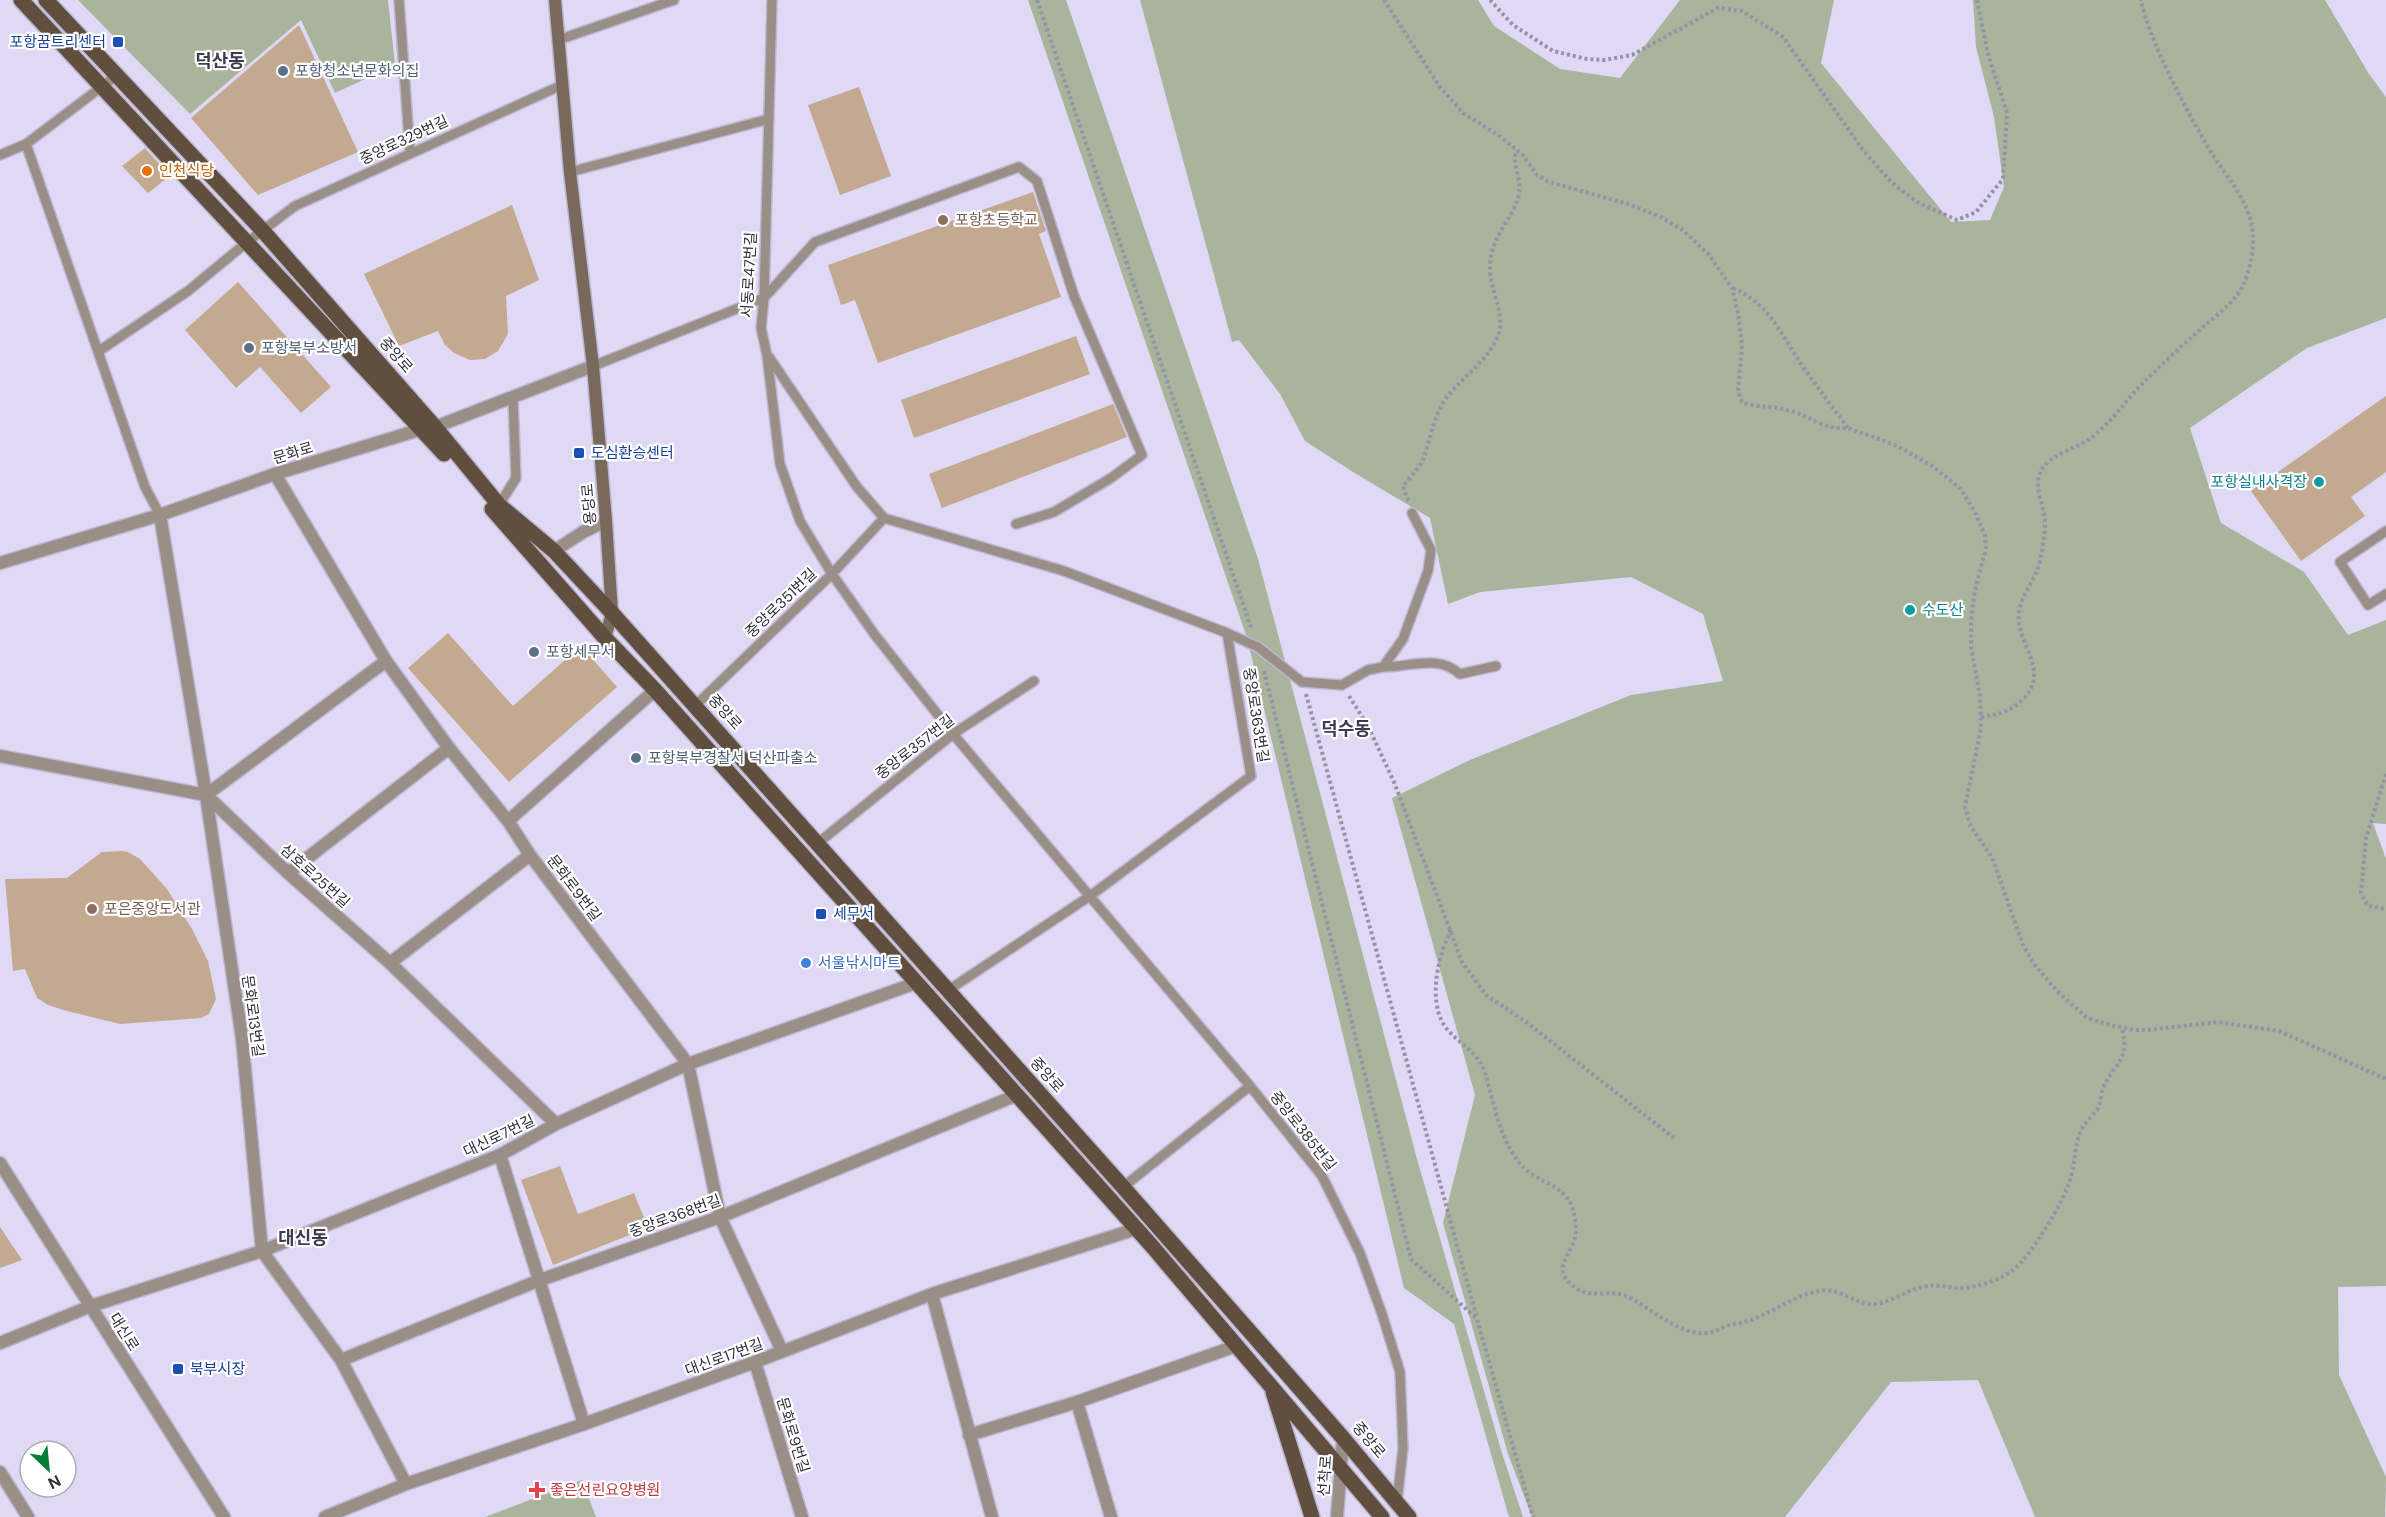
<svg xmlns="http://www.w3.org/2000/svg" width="2386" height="1517" font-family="'DM Sans','Noto Sans KR',sans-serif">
	<rect width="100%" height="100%" fill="#e0d9f6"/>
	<path fill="#a8b49b" d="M78,0H388L395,65L335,93L301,20L190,114Z
		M1028,0H1066L1258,559L1417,1159L1501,1450L1523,1517H1509L1454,1324L1404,1288L1247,638Z
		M1140,0H1478L1494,26L1560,69L1620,78L1680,0H1834L1821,63L1951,222L1990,220L2004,187L1994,117L1976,47L1973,0H2325L2369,74L2386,97V318L2307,348L2190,428L2221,523L2304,572L2348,635L2386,620V824L2373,823L2386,859V1286L2338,1287L2339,1375L2386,1477L2385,1517H2035L1978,1380L1891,1382L1785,1517H1532L1508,1454L1443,1223L1475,1095L1392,798L1470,760L1631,695L1723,681L1703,614L1631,577L1480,592L1448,604L1430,518L1353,472L1305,441L1280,394L1239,340L1232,342Z
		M582,1480L596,1517H485Z"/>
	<path fill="#c2a98f" d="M299,25L358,152L258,195L191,118Z
		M859,87L891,176L840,195L808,105Z
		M145,148L170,176L148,193L122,166Z
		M1033,192L1046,231L1039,234L1061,297L878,363L855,300L841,305L828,265Z
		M512,205L539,280L506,296L508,334L498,351L485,359L470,360L454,353L445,345L438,331L399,346L364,274Z
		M238,282L331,387L301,413L260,367L236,388L185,330Z
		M1076,336L1090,374L914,438L901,400Z
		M2386,396V472L2351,497L2365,516L2301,561L2251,491Z
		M1113,404L1127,437L942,508L929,474Z
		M448,633L513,706L581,646L617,687L509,782L408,668Z
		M122,851L128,852L140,859L167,889L192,929L208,961L216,999L209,1014L201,1018L120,1024L67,1011L48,1005L37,998L25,969L13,971L5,879L67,878L102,852Z
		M560,1166L578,1214L634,1193L648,1228L553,1265L521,1180Z
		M0,1227L22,1260L0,1268Z"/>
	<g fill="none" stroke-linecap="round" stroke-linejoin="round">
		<g stroke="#bdb7d1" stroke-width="12">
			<path id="service" d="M399,0L410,153
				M772,0L764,298L761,328L767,355L780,464L800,521L832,574L875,635L953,734L1250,1086L1322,1176L1360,1253L1382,1314L1400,1372L1403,1448L1397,1502
				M558,40L674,0
				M26,144L145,487L160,515
				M0,155L26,144L116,76
				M570,172L769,119
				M99,351L188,291L246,243L295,206L562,85
				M769,357L857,487L884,518L1064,571L1227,633L1258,647L1302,682L1342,685L1368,670L1383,667L1403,639L1428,571L1431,550L1412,513
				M593,366L764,298L815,242L1019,167L1037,181L1074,296L1142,455L1111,478L1054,512L1016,524
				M499,505L516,478L513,398
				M2386,531L2340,562L2368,605L2386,594
				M1383,667C1411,667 1437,654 1460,674L1496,666
				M695,706L832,574L884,518
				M818,843L953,734L1034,681
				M947,991L1090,896L1251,776L1227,633
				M1123,1187L1250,1086"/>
		</g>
		<g stroke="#bdb7d1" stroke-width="15">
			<path id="minor" d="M275,474L386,661L449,748L508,821L530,855L688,1064L720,1217L782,1351
				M160,515L206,795L242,1038L262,1251L341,1360L406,1484
				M554,551L583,532L606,521
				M0,756L206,795L288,873L390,963L556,1124
				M206,795L386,661
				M508,821L655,690
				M288,873L449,748
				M390,963L530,855
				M500,1155L584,1424
				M932,1294L992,1517
				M0,1343L91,1306L262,1251L500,1155L556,1124L688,1064L916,983
				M341,1360L540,1280L720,1217L1017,1095
				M755,1362L802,1517
				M1077,1402L1111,1517
				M969,1435L1077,1402L1236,1346
				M0,1472L28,1517
				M325,1517L406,1484L584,1424L755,1362L932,1294L1136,1229"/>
		</g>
		<g stroke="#bdb7d1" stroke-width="15">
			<path id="tertiary" d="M0,563L160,515L275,474L422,429L435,427L593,366
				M0,1163L224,1517
				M1337,1517L1343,1438"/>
		</g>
		<g stroke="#bdb7d1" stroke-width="15">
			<path id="secondary" d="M555,0L570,172L593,366L606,521L612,613L605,638"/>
		</g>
		<g stroke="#bdb7d1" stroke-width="18">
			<path id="primary" d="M21,0L444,454
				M46,0L263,231L435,427L499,505L554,551L612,613L1123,1187L1343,1438L1409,1517
				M492,509L605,638L655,690L1151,1245L1382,1517
				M1273,1392L1312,1517"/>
		</g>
		<path stroke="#9791a7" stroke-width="4" stroke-dasharray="3 3" stroke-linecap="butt" d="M1037,0L1252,630
			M1384,0L1440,87L1463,113L1498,135L1523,155L1537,175L1549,182L1628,204L1659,216L1683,230L1709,255L1732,288L1738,313L1742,346L1738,391L1742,402L1750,405L1778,408L1795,412L1822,424L1834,428H1848L1895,445L1932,466L1961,489L1976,514L1985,536L1986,548L1975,590L1971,621V647L1980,696L1981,728L1965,807L1971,827L1992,857L2023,945L2033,963L2057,991L2087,1018L2110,1025L2134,1030H2147L2218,1022L2279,1031L2386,1079
			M1490,0L1513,25L1553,51L1587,59L1604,60L1632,55L1718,8L1742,11L1783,37L1863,150L1891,182L1917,202L1957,220L1976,212L2003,179L2007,113L1988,54L1977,0
			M1733,288C1770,304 1782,336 1803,367C1818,388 1833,408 1848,428
			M1408,501L1403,486C1410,477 1420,468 1424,457C1431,437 1434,414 1447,397C1464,375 1489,361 1499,333C1505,314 1489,287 1490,266C1491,235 1512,221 1519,195C1522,179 1512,165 1516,150
			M1264,671L1411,1259L1477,1319L1533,1517
			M1306,694L1477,1318
			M1349,696L1368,726L1394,782L1462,962L1486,995L1526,1022L1674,1138
			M1981,717C2000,714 2013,711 2025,697C2050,668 2015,643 2019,612C2021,597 2032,584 2037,570C2042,557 2044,541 2045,526C2046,509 2033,488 2040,473C2048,454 2076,449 2091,438C2112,422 2126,400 2144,382C2163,363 2184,344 2204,326C2215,317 2228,307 2237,295C2247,282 2252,261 2253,244C2255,203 2225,177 2206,144C2184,105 2150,43 2141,0
			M2386,774L2366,838L2361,893L2368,906L2386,909
			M1451,930C1438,955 1428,1000 1444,1025C1457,1044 1478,1050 1485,1073C1494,1104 1500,1140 1521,1165C1535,1181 1561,1184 1571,1204C1575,1214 1577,1227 1575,1238C1569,1258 1550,1270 1576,1288C1591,1299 1610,1289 1626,1296C1651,1307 1676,1334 1704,1333C1713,1333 1719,1329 1726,1326C1735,1324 1745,1322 1754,1319C1776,1310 1795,1296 1818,1291C1839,1286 1854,1305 1874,1304C1891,1303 1906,1290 1923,1287C1935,1284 1946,1287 1958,1288C1975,1288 1999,1281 2013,1270C2031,1257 2065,1199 2071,1177C2076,1160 2074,1143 2083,1127C2087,1120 2094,1115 2098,1108C2101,1102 2101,1093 2104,1086C2116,1061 2130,1060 2122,1028"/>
		<use href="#service" stroke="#998f86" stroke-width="9"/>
		<use href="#minor" stroke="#998f86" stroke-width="12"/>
		<use href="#tertiary" stroke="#998f86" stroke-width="12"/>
		<use href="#secondary" stroke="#78695c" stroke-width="12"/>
		<use href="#primary" stroke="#604f3e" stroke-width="15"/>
	</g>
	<g fill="#1a4fb4" stroke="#fff" stroke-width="2">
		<rect x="112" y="36" width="12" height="12" rx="3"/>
		<rect x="573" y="447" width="12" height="12" rx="3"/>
		<rect x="815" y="908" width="12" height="12" rx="3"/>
		<rect x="172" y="1363" width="12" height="12" rx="3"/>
	</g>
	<g fill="#5c6f8a" stroke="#fff" stroke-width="2">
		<circle cx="283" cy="71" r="6"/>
		<circle cx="249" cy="348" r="6"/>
		<circle cx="534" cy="652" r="6"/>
		<circle cx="636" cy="758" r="6"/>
	</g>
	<circle fill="#e8710a" stroke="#fff" stroke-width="2" cx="147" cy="171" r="6"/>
	<g fill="#8d6e63" stroke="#fff" stroke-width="2">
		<circle cx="943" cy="220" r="6"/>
		<circle cx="92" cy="909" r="6"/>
	</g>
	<g fill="#0f9aa8" stroke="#fff" stroke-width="2">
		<circle cx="2319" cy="482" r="6"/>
		<circle cx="1910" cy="610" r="6"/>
	</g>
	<circle fill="#3f7fe0" stroke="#fff" stroke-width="2" cx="806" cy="963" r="6"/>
	<path fill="#e0444e" stroke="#fff" stroke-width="2" d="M534 1481h6v6h6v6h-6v6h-6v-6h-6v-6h6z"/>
	<g text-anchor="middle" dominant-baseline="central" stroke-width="4.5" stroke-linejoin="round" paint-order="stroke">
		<g font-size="15" fill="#164399" stroke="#fff" text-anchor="start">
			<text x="106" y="42" text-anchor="end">포항꿈트리센터</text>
			<text x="591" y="453">도심환승센터</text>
			<text x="833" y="914">세무서</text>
			<text x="190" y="1369">북부시장</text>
		</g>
		<g font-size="15" fill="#4e5e75" stroke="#fff" text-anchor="start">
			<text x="295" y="71">포항청소년문화의집</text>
			<text x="261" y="348">포항북부소방서</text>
			<text x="546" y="652">포항세무서</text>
			<text x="648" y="758">포항북부경찰서 덕산파출소</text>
		</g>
		<g font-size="15" fill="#322f3b" stroke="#fff">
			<text transform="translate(404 140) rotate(-25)">중앙로329번길</text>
			<text transform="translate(749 275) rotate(-87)">서동로47번길</text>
			<text transform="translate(396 355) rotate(49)">중앙로</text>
			<text transform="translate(293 453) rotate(-17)">문화로</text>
			<text transform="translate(589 504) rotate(-95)">용당로</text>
			<text transform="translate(781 603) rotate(-44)">중앙로351번길</text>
			<text transform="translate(725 712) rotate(48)">중앙로</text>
			<text transform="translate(1256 715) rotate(81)">중앙로363번길</text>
			<text transform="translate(915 747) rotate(-38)">중앙로357번길</text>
			<text transform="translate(315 876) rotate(42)">삼호로25번길</text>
			<text transform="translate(574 888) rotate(53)">문화로9번길</text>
			<text transform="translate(253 1016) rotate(82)">문화로13번길</text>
			<text transform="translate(1047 1075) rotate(48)">중앙로</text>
			<text transform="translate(1303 1131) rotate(52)">중앙로385번길</text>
			<text transform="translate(499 1136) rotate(-26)">대신로7번길</text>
			<text transform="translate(675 1216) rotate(-20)">중앙로368번길</text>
			<text transform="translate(124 1332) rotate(58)">대신로</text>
			<text transform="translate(724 1357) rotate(-20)">대신로17번길</text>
			<text transform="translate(793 1435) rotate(73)">문화로9번길</text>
			<text transform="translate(1369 1440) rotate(50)">중앙로</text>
			<text transform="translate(1325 1476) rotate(-86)">선착로</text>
		</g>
		<g font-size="15" fill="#c56008" stroke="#fff" text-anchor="start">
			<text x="159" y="171">인천식당</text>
		</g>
		<g font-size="15" fill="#785e54" stroke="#fff" text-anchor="start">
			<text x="955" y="220">포항초등학교</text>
			<text x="104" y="909">포은중앙도서관</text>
		</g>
		<g font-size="15" fill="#0d838f" stroke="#fff" text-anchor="end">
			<text x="2307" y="482">포항실내사격장</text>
			<text x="1922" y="610" text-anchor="start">수도산</text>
		</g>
		<g font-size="15" fill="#366cbe" stroke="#fff" text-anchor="start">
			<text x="818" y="963">서울낚시마트</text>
		</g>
		<g font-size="15" fill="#be3a42" stroke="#fff" text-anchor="start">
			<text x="550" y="1490">좋은선린요양병원</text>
		</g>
		<g font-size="18" font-weight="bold" fill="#403a51" stroke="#fff">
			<text x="220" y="61">덕산동</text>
			<text x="1346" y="729">덕수동</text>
			<text x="303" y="1238">대신동</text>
		</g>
	</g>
	<g transform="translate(48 1469) rotate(154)"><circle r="28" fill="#ffffff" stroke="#adacb1" stroke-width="1.5"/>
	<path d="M0-4.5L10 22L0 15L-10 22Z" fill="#057d35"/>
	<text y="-9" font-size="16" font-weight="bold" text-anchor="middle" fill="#322f3b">N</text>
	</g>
</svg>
